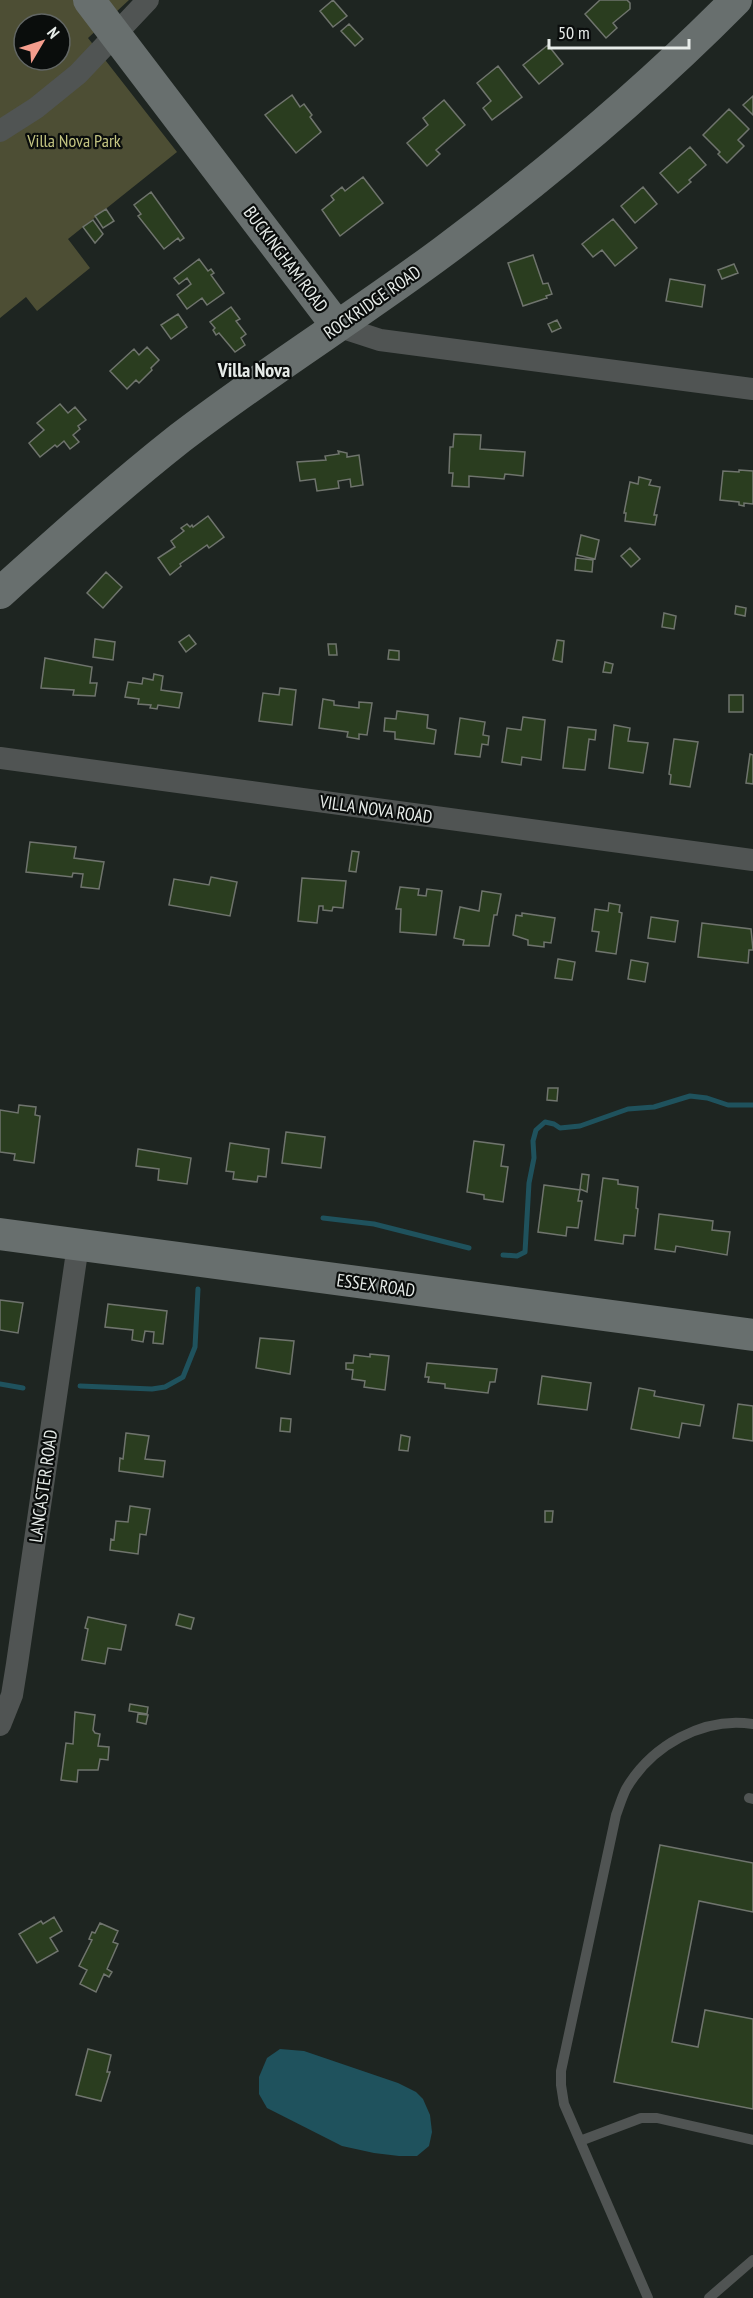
<svg xmlns="http://www.w3.org/2000/svg" width="753" height="2298" font-family="'PT Sans Narrow',sans-serif">
	<rect width="100%" height="100%" fill="#1e2521"/>
	<path fill="#4d4e34" fill-rule="evenodd" d="M0,0H129L88,38L177,152L68,239L90,268L37,311L26,297L0,318ZM24,24H60V60H24Z"/>
	<path fill="#1f525d" d="M280,2049L304,2051L398,2083L416,2092L423,2099L430,2115L432,2132L429,2146L417,2156H399L374,2153L342,2146L267,2108L259,2094V2077L267,2058Z"/>
	<g fill="none" stroke-linecap="round" stroke-linejoin="round">
		<path stroke="#1f525d" stroke-width="5" d="M323,1218L374,1224L469,1248
			M503,1255L517,1256L525,1252L529,1183L534,1158L533,1141L536,1130L545,1122L554,1124L560,1128L580,1126L628,1109L654,1107L690,1096L707,1098L728,1105H753
			M0,1384L23,1388
			M80,1386L152,1389L165,1387L183,1377L195,1347L198,1289"/>
	</g>
	<path fill="#2a3d1f" stroke="#6f746d" stroke-width="1.5" d="M333,0L347,16L333,27L320,11Z
		M600,0H627L630,3V9L613,23L617,28L606,38L585,14Z
		M349,24L363,39L355,46L341,31Z
		M548,45L563,64L539,84L523,65Z
		M498,66L522,97L492,120L483,108L491,101L477,83Z
		M292,95L300,107L304,104L312,115L310,117L321,132L296,153L265,115Z
		M753,96V115L743,105Z
		M444,100L465,125L436,150L440,154L427,166L407,143L428,125L423,118Z
		M729,109L749,129L738,140L744,146L727,163L718,154L720,152L703,135Z
		M690,147L706,165L689,180L691,182L678,193L660,173Z
		M363,177L383,203L340,236L322,210L334,200L331,196L342,187L345,191Z
		M643,187L657,204L635,223L621,206Z
		M151,192L184,238L180,241L178,238L164,249L138,216L141,214L134,205Z
		M106,209L114,221L103,228L95,216Z
		M613,219L637,248L615,266L602,250L593,257L582,244Z
		M93,220L103,234L95,243L83,227Z
		M533,255L543,284L548,283L552,294L546,296L547,298L523,306L508,263Z
		M199,259L208,271L211,269L214,273L211,275L224,293L207,305L202,298L187,309L177,295L191,284L187,278L179,284L174,278Z
		M734,264L738,273L722,279L718,270Z
		M670,279L705,285L702,307L666,301Z
		M231,307L240,319L236,321L246,334L241,338L245,345L235,352L219,333L216,335L213,330L215,328L210,322Z
		M178,314L187,327L171,339L161,325Z
		M557,320L561,328L552,332L548,324Z
		M147,347L159,360L151,368L152,370L139,383L136,380L127,389L110,371L134,349L139,355Z
		M60,404L68,413L75,407L86,420L78,426L80,429L73,435L79,442L70,449L64,441L57,447L55,445L40,457L29,443L44,430L37,423Z
		M454,434L481,435L480,449L525,452L523,476L505,474L504,479L469,476V487L452,486L453,473H449L450,447H453Z
		M338,451L347,453V457L359,455L363,485L351,487L350,479L338,481L339,488L317,491L315,479L300,481L297,462L326,460L325,456L339,454Z
		M739,470L753,471V504L744,503V506L739,505V502L720,500L723,471L739,472Z
		M639,477L651,480L649,485L660,487L654,515H657L655,525L625,521L626,513H624L630,482L638,484Z
		M208,516L224,537L209,548L207,545L180,564L181,566L170,575L158,558L175,547L171,541L184,531L181,528L187,524L190,527L192,525L193,527Z
		M581,535L599,540L595,559L577,555Z
		M630,548L640,559L631,567L621,556Z
		M576,558L593,560L592,572L575,570Z
		M106,572L122,587L103,608L87,593Z
		M736,606L746,608L745,616L735,614Z
		M664,613L676,616L674,629L662,627Z
		M189,635L196,644L186,652L179,642Z
		M95,639L115,642L113,660L93,657Z
		M557,640L564,641L562,662L553,660Z
		M328,644H336L337,655H329Z
		M389,650L399,651V660L388,659Z
		M45,658L92,667L90,683H97L95,696L73,695L74,690L41,688Z
		M605,662L613,664L611,673L603,672Z
		M154,674L163,676L161,690L182,693L179,708L158,705L157,709L150,708L151,705L138,704L139,699L125,697L128,682L142,684L143,678L153,680Z
		M280,688L296,690L292,725L259,721L263,693L279,695Z
		M729,695H743V712H729Z
		M323,699L334,701V705L359,708V702L372,703L367,735L359,734V739L347,737L348,732L319,728Z
		M397,711L428,715L427,728L436,730L434,744L395,739V732L384,731L385,718L396,719Z
		M523,717L545,720L541,760L522,757L521,765L502,762L507,728L521,730Z
		M460,718L485,722L483,735L489,736L488,745L482,744L480,757L455,754Z
		M614,725L630,728L628,741L648,743L643,773L609,768Z
		M568,727L596,730L595,740L589,739L585,770L563,768Z
		M674,739L698,742L690,787L670,784L671,775L669,774Z
		M750,754L753,755V784L746,783Z
		M30,842L76,847L74,858L104,862L99,889L81,887L83,874L73,873L72,877L26,872Z
		M352,851L359,852L356,872L349,871Z
		M211,877L237,882L230,916L169,905L174,879L209,885Z
		M302,878L346,881L343,908L333,907L332,911L323,910V906H319L317,923L298,921Z
		M400,887L419,889L418,895L426,896L427,889L442,891L436,935L400,932L401,909H396Z
		M482,891L501,894L497,915H494L489,946L463,945L464,940L454,938L460,907L479,911Z
		M609,903L620,905L619,912L622,913L616,954L596,951L599,932L592,931L595,909L608,911Z
		M522,913L555,918L551,943L544,942V947L528,945V940L513,935L516,915L522,916Z
		M651,917L678,921L675,942L648,938Z
		M702,923L751,929L753,950H749L748,963L698,957Z
		M558,959L575,962L572,980L555,978Z
		M631,960L648,963L645,982L628,979Z
		M548,1088H558L557,1101L547,1100Z
		M19,1105L36,1107L35,1115L40,1116L34,1163L14,1160L15,1154L0,1152V1110L18,1113Z
		M286,1132L325,1137L321,1168L282,1163Z
		M474,1141L504,1145L501,1166L508,1167L503,1202L484,1199V1195L467,1192Z
		M230,1143L269,1149L266,1177L258,1176L257,1182L233,1179L234,1172L226,1171Z
		M138,1149L191,1158L187,1184L158,1180L159,1169L136,1166Z
		M582,1174L589,1175L587,1192L580,1189Z
		M603,1178L618,1180V1184L638,1187L636,1208L638,1209L635,1236L624,1235L623,1244L595,1240Z
		M544,1185L580,1190L578,1201H582L578,1228L567,1227L566,1236L538,1232Z
		M659,1214L713,1221L712,1230L730,1232L727,1255L676,1246L675,1252L655,1249Z
		M0,1300L23,1303L18,1333L0,1330Z
		M108,1304L167,1311L163,1344L153,1343L154,1332L145,1331L143,1342L132,1340L133,1330L105,1327Z
		M260,1338L294,1341L290,1374L256,1368Z
		M370,1354L389,1356L385,1390L364,1387L365,1381L352,1379L353,1370L346,1369V1363H353L354,1355L370,1357Z
		M427,1363L497,1369L495,1382H490L488,1393L445,1388V1384L428,1382L429,1377H425Z
		M542,1376L591,1383L587,1410L538,1404Z
		M639,1388L655,1391L654,1396L704,1405L700,1426L682,1423L679,1438L631,1429Z
		M738,1404L753,1406V1441L733,1438Z
		M281,1418L291,1419L290,1432L280,1431Z
		M126,1433L149,1436L145,1459L165,1461L163,1477L119,1471L120,1458L123,1459Z
		M401,1435L410,1437L408,1451L399,1450Z
		M130,1506L150,1509L146,1535L140,1534L138,1554L110,1550L111,1539L114,1540L116,1521L128,1522Z
		M545,1511H553L552,1522H545Z
		M179,1614L194,1618L191,1629L176,1625Z
		M88,1617L126,1625L121,1650L108,1648L105,1664L82,1660L88,1629L85,1628Z
		M130,1704L148,1707L147,1714L129,1711Z
		M75,1712L95,1715L93,1730L95,1733L100,1734L98,1746L109,1747L108,1760L100,1759L98,1770H78L77,1782L61,1780L66,1743L73,1744Z
		M138,1714L148,1715L146,1724L137,1722Z
		M660,1845L753,1863V1912L699,1901L672,2042L698,2047L705,2010L753,2019V2109L614,2082Z
		M54,1917L62,1931L50,1938L58,1951L37,1963L19,1934L41,1921L43,1924Z
		M100,1923L118,1931L113,1942L118,1944L107,1969L112,1972L109,1977L104,1974L96,1992L80,1984L87,1970L79,1966L92,1940L89,1939L92,1932L95,1933Z
		M88,2049L111,2055L107,2072H110L101,2101L76,2095Z"/>
	<g fill="none" stroke-linecap="round" stroke-linejoin="round">
		<path stroke="#505453" stroke-width="10" d="M749,1798L753,1799
			M580,2141L641,2118H657L753,2140
			M648,2298L564,2104L561,2085V2071L616,1815C619,1807 622,1797 626,1789C651,1746 703,1716 753,1724
			M709,2298L753,2260"/>
		<path stroke="#505453" stroke-width="22" d="M0,131L36,108L78,74L148,0
			M337,326L380,340L753,389
			M0,758L753,860
			M0,1725L12,1695L17,1664L78,1245"/>
		<path stroke="#686f6e" stroke-width="32" d="M89,0L337,326
			M0,593C59,540 118,487 180,438C266,372 358,315 444,251C547,174 646,91 736,0
			M0,1234L753,1335"/>
	</g>
	<g text-anchor="middle" dominant-baseline="central" stroke-width="4.5" stroke-linejoin="round" paint-order="stroke">
		<g font-size="18" fill="#c2c381" stroke="#0a0d0c">
			<text x="74" y="140">Villa Nova Park</text>
		</g>
		<g font-size="18" fill="#e7ece9" stroke="#0a0d0c">
			<text transform="translate(286 259) rotate(53)">BUCKINGHAM ROAD</text>
			<text transform="translate(372 302) rotate(-35)">ROCKRIDGE ROAD</text>
			<text transform="translate(376 809) rotate(8)">VILLA NOVA ROAD</text>
			<text transform="translate(376 1285) rotate(8)">ESSEX ROAD</text>
			<text transform="translate(43 1486) rotate(-82)">LANCASTER ROAD</text>
		</g>
		<g font-size="20" font-weight="bold" fill="#e7ece9" stroke="#0a0d0c">
			<text x="254" y="370">Villa Nova</text>
		</g>
	</g>
	<g transform="translate(42 42) rotate(51)"><circle r="28" fill="#0a0d0c" stroke="#626664" stroke-width="1.5"/>
	<path d="M0-4.5L10 22L0 15L-10 22Z" fill="#f59d8d"/>
	<text y="-9" font-size="16" font-weight="bold" text-anchor="middle" fill="#e7ece9">N</text>
	</g>
	<path d="M549 39v9h140v-9" fill="none" stroke="#e7ece9" stroke-width="3"/>
	<text x="558" y="39" font-size="18" fill="#e7ece9" stroke="#0a0d0c" stroke-width="4.5" paint-order="stroke">50 m</text>
</svg>
